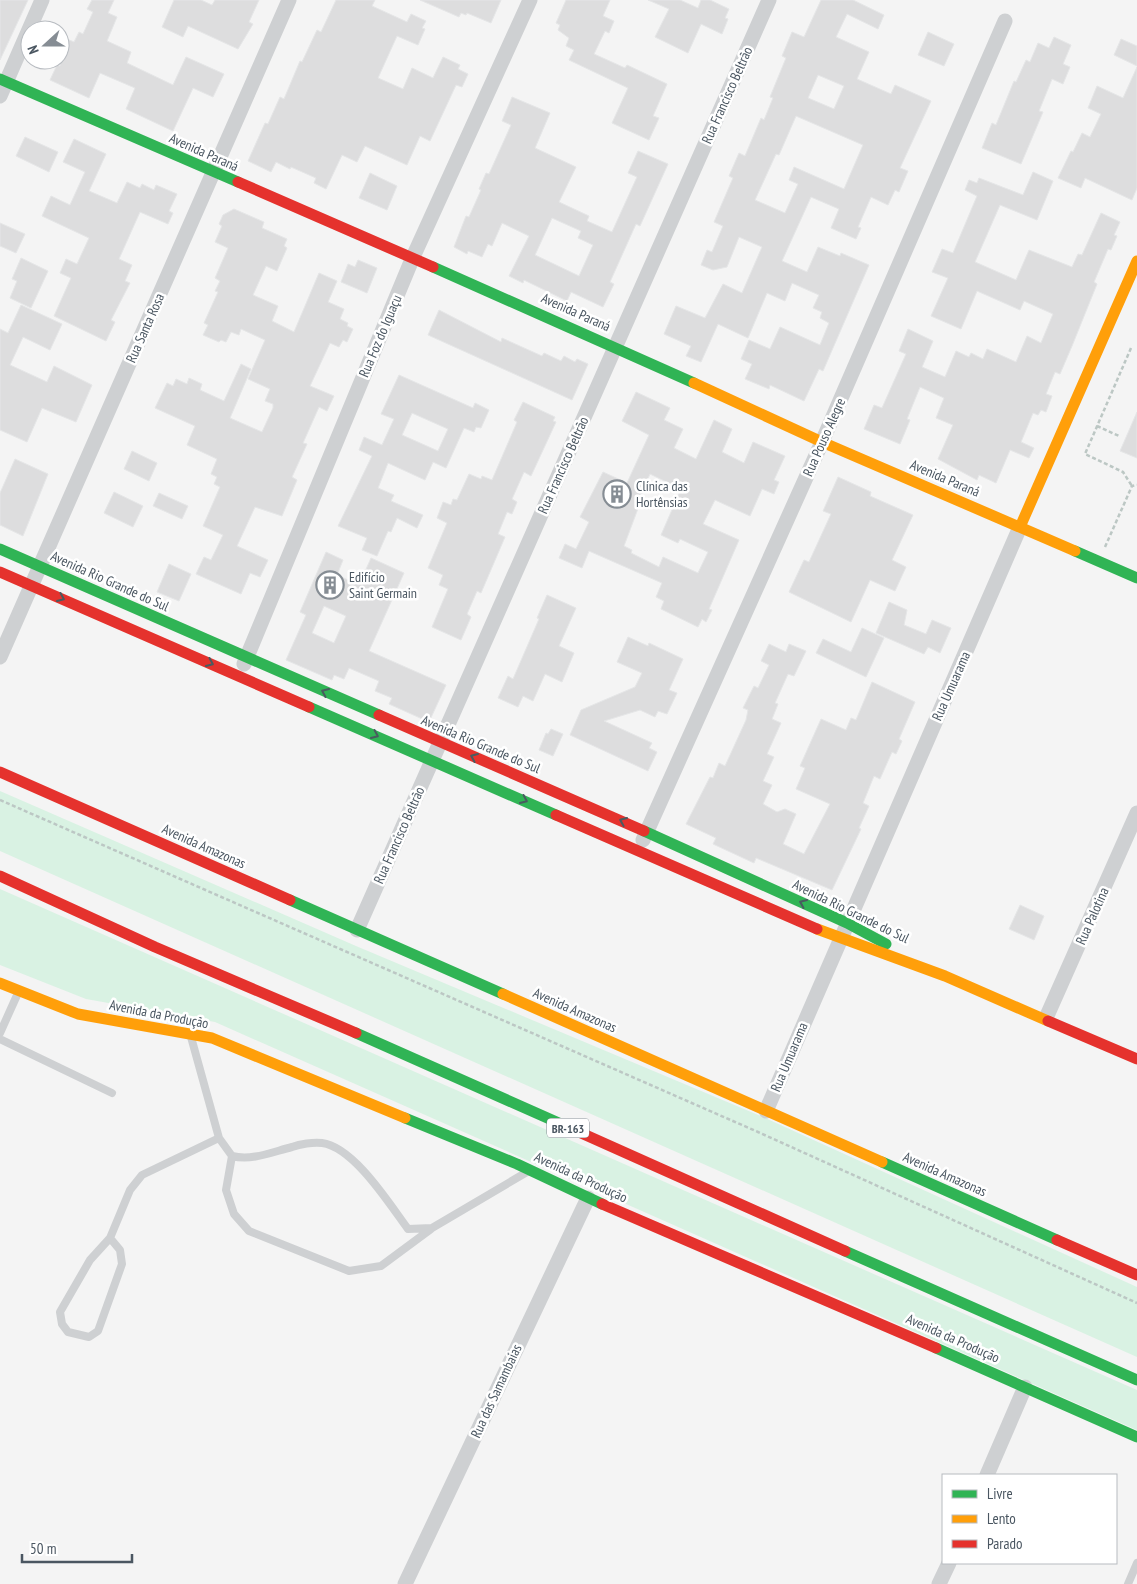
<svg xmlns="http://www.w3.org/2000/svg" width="1137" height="1584" font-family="'PT Sans Narrow',sans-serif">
	<rect width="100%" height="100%" fill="#f4f4f4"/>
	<path fill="#d9f2e3" d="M0,791L356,946L763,1117L1137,1287V1357L0,851Z
		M0,889L1137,1390V1430L215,1022L86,999L0,965Z"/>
	<path fill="#ddddde" stroke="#e5e6e7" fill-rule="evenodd" d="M0,0H28L0,60Z
		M92,0H114L108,13L117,17L107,41L131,52L127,63L173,85L186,57L224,74L213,97L193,88L173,131L126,109L135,88L100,73L89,98L50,80L57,65L60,66V36L74,42L79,32L83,34L93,12L87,9Z
		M174,0H201L212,5L215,0H259L249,22L253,24L238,49L188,26L183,37L162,27Z
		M336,0H375L372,6L407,22L411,14L426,21L422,28L425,29L418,45L397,36L378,78L403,89L412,68L433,78L443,57L460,65L458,69L468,74L462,87L456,85L430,141L420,136L407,165L365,146L357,162L342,155L326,189L314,183L316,178L291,167L290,169L276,162L271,172L248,161L265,123L268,124L280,97L284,99L300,61L302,62L317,30L321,32Z
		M420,0H501L491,23L467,13L466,15L461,13L459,17Z
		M566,0H610L603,16L614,21L609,33L605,31L594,54L625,68L627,65L667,84L653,116L659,118L649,140L612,123L628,88L569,60L574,50L566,46L569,38L558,30L560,25L556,23Z
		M648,0H680L698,8L701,0H710L729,9L725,18L728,19L722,34L701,24L688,53L655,37L669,9Z
		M821,0H853L884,15L878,29L847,14L836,37L869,52L857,79L891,94L895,85L931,101L900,168L908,171L899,192L895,190L888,205L871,197L858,227L861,228L856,239L831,228L839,209L811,197L782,261L807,272L818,247L840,256L841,253L869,265L823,371L819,369L804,401L770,385L769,389L745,379L752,364L741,359L749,340L770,349L780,327L820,345L829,323L820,318L822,312L813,308L819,295L792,283L785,301L767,293L748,338L718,324L701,362L686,356L691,346L664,334L676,306L705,318L723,284L742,293L762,247L739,237L727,267L713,270L701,265L707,250L712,252L723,226L714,222L733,178L729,176L739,153L745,156L761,118L764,120L773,98L770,97L786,58L782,56L792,32L804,37ZM818,75L844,86L834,109L808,98ZM796,116L863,145L844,189L794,167L789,180L798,184L785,213L755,200L776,154L779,155Z
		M928,32L954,44L944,66L918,55Z
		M1054,37L1071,45L1063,64L1070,67L1063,84L1052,79L1039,111L1043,112L1021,164L982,148L992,123L996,125L1014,81L1016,82L1026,60L1030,62L1038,43L1049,48Z
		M1121,39L1137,46V66L1114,55Z
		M1137,67V188L1132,200L1085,178L1081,188L1058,178L1071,151L1073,152L1082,133L1090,137L1101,114L1088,108L1097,86L1123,98Z
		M512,97L550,113L535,148L576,167L559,202L589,216L587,221L612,232L637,177L628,173L638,151L668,164L640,226L636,224L610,282L614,284L603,307L571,292L567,301L524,280L523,283L509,276L529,236L502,223L492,246L488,244L482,257L468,251L467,254L454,247L466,216L469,217L481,190L479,189L486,173L489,174L511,125L502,121ZM552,218L581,231L578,238L593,245L579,276L535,255Z
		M25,137L58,152L49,172L16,156Z
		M74,139L106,154L89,191L117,203L127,182L140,188L142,184L154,190L156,185L177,194L169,211L173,213L168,224L140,212L119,259L132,265L125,281L130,283L111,320L115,322L106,341L54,316L71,278L60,273L66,259L77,264L89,238L42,216L51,196L70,205L85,172L63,162Z
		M1033,172L1053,181L1037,220L1000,205L975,262L1016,280L1029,250L1072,267L1078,254L1082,255L1101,213L1120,222L1114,235L1117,236L1111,250L1108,249L1094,282L1097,284L1072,346L1060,374L1055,372L1046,394L1052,396L1046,412L1041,410L1038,415L1033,413L1021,442L1034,448L1029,458L1010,450L996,483L979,475L977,480L938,459L953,425L936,418L944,398L920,387L907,419L910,420L900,444L864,429L874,405L882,408L906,354L899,351L908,329L933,341L922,367L945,377L956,351L969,357L971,353L983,359L987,349L1016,362L1027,336L1041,343L1053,314L1024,301L1020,310L977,291L961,329L931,316L948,278L932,272L942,249L953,253L977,196L965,190L969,180L977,183L979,178L1023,195Z
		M370,173L397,186L387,210L359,198Z
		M234,209L264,222L262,228L287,239L284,246L287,248L277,271L266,266L253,295L278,306L272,321L294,332L319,273L337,281L328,302L344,309L340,319L348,323L347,326L353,329L347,342L343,340L339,347L330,343L310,386L334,396L327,411L319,407L303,443L307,444L292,477L297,480L282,516L255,507L237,546L268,560L260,577L250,573L241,594L196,574L204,557L211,560L223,535L203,526L220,487L214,484L217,477L211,474L217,459L187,445L195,426L155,408L167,383L173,386L176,379L187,384L189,378L202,384L200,390L224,401L241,364L251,369L230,418L262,432L273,408V404L265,401L270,389L248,379L265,340L241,329L239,335L231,332L226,342L221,340L219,342L203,335L208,325L204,323L218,292L215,291L220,281L215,278L228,248L215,242L222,226L219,224L223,215Z
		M0,223L25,234L16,253L0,246Z
		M21,258L48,271L31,308L10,298L17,281L12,279Z
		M358,260L377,268L367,293L341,282L348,264L355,267Z
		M21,305L62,324L50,350L23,337L10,365L47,382L54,366L92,385L76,422L42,408L27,442L0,430V329L8,333Z
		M439,310L501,342L502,338L542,356L544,353L561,361L564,356L575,362L577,359L588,364L572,400L428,335Z
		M399,375L473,408L475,403L489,410L481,428L476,427L474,432L464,428L446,468L433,462L425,480L388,463L378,488L394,495L391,501L423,515L417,528L397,518L391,532L388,531L377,556L362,550L367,538L338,526L372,456L359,450L364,437L382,445L394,419L381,414ZM412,413L448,429L438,451L402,435Z
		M636,392L670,408L664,420L683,429L674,448L696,459L714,420L732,429L722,452L744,463L753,442L785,456L774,480L779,482L774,494L762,489L750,516L715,500L703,524L739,540L709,609L712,610L706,622L702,619L698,627L661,609L664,601L656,597L662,583L589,551L582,568L559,558L565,544L576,549L589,522L580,517L603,472L627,483L649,435L622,421ZM650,474L681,489L661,535L678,543L680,539L708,552L698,573L663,557L659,567L631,553L632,550L624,546L639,506L636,505Z
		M523,402L555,417L553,421L556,422L531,476L524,472L512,499L517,502L512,514L507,512L498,534L505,537L481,593L477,591L467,614L471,617L461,640L432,627L448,589L439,585L443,575L428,568L447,523L437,518L443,502L451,505L453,499L457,500L469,474L481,479L482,476L492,480L517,422L514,420Z
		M1137,412V458L1120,451Z
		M132,451L157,463L149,481L124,469Z
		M15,459L48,474L23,536L0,525V493Z
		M838,477L871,492L870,496L913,515L892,560L906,567L895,591L870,580L851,622L789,592L804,560L809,562L831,514L823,511Z
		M114,492L143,506L133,527L104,513Z
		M159,493L188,506L182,519L153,506Z
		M326,552L343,560L337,575L359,585L371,558L404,573L369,651L446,685L429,722L389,704L392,698L375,691L379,681L349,668L344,679L334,675L332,680L286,660L306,615L300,612ZM324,606L346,616L334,643L312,633Z
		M169,564L191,574L179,601L157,592Z
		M547,595L576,608L559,646L574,653L562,682L545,674L533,701L523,696L518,707L498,698L508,676L513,679L539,619L537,618Z
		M889,602L907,610L904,625L926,634L932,620L951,628L940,653L928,647L924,654L876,633Z
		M862,628L884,638L866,677L816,653L823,639L851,652Z
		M628,637L648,646L649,643L683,659L669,690L677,693L667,714L658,711L655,717L640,710L604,721L652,743L649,748L657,752L648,771L570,735L581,710L635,687L642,673L617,662Z
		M769,644L786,652L789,644L806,651L794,676L788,674L775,703L778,704L772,719L781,723L767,754L774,757L763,781L772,785L763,804L777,812L785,809L796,814L783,844L804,854L830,804L796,789L805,768L800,766L821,719L846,730L851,718L856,720L872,682L915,702L899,739L902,741L896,754L892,752L880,779L874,776L863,803L869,806L859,828L861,829L832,890L756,858L754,863L713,844L716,838L686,824L710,777L713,778L719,763L725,766L746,720L748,710L743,708L754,686L758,688L769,665L761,661Z
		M551,729L563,734L553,756L539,750L546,733L548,734Z
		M1020,905L1044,916L1034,940L1009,929Z"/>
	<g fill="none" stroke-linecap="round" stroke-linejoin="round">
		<path stroke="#bcc7c4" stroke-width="2.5" stroke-dasharray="4 2.5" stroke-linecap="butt" d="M1131,348L1085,454L1123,472L1132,486
			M1097,426L1119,436
			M1105,547L1132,486L1137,485
			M0,800L758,1132L1137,1303"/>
		<path stroke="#ced0d2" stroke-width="8" d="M0,1033L18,993
			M191,1037L219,1138L232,1156C252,1161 272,1152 292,1147C300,1144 313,1142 322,1143C354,1147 390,1205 408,1229L432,1228L527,1172
			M0,1039L112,1093
			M232,1156L226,1190L234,1214L249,1231L349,1271L381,1266L431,1229
			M110,1238L120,1250L122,1264L98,1331L89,1337L68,1332L62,1324L60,1312L90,1260L110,1238L130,1190L142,1175L219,1138
			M1128,1584L1137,1563"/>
		<path stroke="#ced0d2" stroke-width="15" d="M0,96L42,0
			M0,657L289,0
			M244,664L413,257L530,0
			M643,840L822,442L1005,21
			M357,930L769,0
			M1046,1018L1137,813
			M766,1111L1020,527
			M987,1475L1025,1387
			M405,1584L588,1198
			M939,1584L949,1563"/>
		<path stroke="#30b455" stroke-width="11" d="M0,79L238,182
			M433,267L694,383
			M0,549L379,715
			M1075,551L1137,578
			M309,707L556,815
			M644,831L847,923L886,944
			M290,900L503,994
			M356,1033L561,1124
			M405,1118L517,1164L602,1204
			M882,1162L1057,1240
			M845,1251L1137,1380
			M936,1348L1137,1437"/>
		<path stroke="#ff9f0a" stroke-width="11" d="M694,383L822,442L1075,551
			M1020,527L1137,261
			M817,929L945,976L1048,1021
			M0,983L78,1014L212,1038L405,1118
			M503,994L882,1162"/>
		<path stroke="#e5322d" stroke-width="11" d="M238,182L433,267
			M0,572L309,707
			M379,715L644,831
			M0,772L290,900
			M556,815L817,929
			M0,876L155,947L356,1033
			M1048,1021L1137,1059
			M561,1124L845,1251
			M602,1204L936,1348
			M1057,1240L1137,1275"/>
	</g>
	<defs><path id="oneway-chevron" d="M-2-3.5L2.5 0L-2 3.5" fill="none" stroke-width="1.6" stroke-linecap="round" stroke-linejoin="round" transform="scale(1.25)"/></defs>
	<g stroke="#495b60">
		<use href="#oneway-chevron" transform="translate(61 598) rotate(24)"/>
		<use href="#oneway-chevron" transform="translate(210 663) rotate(24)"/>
		<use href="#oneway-chevron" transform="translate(325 692) rotate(-156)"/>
		<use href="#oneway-chevron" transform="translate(375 735) rotate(24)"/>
		<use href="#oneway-chevron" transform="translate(474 757) rotate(-157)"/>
		<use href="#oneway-chevron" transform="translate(524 800) rotate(24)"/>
		<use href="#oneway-chevron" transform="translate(623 821) rotate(-157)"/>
		<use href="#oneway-chevron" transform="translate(803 903) rotate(-156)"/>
	</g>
	<defs>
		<g id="building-ring" transform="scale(1.4375)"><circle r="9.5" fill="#fff" stroke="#868d94" stroke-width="1.5"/><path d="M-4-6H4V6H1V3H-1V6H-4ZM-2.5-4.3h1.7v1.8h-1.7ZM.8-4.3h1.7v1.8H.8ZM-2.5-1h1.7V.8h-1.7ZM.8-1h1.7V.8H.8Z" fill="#868d94"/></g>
	</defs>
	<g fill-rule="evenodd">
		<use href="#building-ring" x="617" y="494"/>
		<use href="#building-ring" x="330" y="585"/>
	</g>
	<g text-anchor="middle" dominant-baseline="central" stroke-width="5" stroke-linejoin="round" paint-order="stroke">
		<rect fill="#fff" stroke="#808990" stroke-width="1" x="547" y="1118.5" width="42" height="19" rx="4"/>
		<g font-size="12" font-weight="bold" fill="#4a5661">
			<text x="568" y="1128">BR-163</text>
		</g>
		<g font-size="14" fill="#4a5661" stroke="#fff">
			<text transform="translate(727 95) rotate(-66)">Rua Francisco Beltrão</text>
			<text transform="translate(204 152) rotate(24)">Avenida Paraná</text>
			<text transform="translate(576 312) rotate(24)">Avenida Paraná</text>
			<text transform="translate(145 328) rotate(-66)">Rua Santa Rosa</text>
			<text transform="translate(380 336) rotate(-67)">Rua Foz do Iguaçu</text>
			<text transform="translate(824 437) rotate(-66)">Rua Pouso Alegre</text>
			<text transform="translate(563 465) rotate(-66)">Rua Francisco Beltrão</text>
			<text transform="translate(945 478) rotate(23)">Avenida Paraná</text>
			<text transform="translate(110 581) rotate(24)">Avenida Rio Grande do Sul</text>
			<text transform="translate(951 686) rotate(-66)">Rua Umuarama</text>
			<text transform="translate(481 744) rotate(23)">Avenida Rio Grande do Sul</text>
			<text transform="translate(399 835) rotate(-66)">Rua Francisco Beltrão</text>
			<text transform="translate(204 846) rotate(24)">Avenida Amazonas</text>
			<text transform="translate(851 911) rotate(26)">Avenida Rio Grande do Sul</text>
			<text transform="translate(1092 916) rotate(-66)">Rua Palotina</text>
			<text transform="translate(575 1010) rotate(24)">Avenida Amazonas</text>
			<text transform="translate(159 1014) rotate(11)">Avenida da Produção</text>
			<text transform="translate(789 1057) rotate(-67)">Rua Umuarama</text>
			<text transform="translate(945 1174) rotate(24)">Avenida Amazonas</text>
			<text transform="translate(581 1177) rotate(25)">Avenida da Produção</text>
			<text transform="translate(953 1338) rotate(24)">Avenida da Produção</text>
			<text transform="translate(496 1391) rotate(-65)">Rua das Samambaias</text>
		</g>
		<g font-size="14" fill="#4a5661" stroke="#fff" text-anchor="start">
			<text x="636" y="486">Clínica das<tspan x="636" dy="16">Hortênsias</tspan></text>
			<text x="349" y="577">Edifício<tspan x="349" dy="16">Saint Germain</tspan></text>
		</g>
	</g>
	<rect x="942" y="1474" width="175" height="90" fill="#ffffff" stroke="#b7bbc0"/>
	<rect x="952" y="1490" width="25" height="8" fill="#30b455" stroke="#b7bbc0"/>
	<text x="987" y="1499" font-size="15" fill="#4a5661">Livre</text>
	<rect x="952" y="1515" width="25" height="8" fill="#ff9f0a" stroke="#b7bbc0"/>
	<text x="987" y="1524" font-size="15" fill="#4a5661">Lento</text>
	<rect x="952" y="1540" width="25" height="8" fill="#e5322d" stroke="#b7bbc0"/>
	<text x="987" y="1549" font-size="15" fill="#4a5661">Parado</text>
	<g transform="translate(45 45) rotate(249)"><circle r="24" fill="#ffffff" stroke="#b7bbc0"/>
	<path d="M0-4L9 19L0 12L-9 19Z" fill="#868d94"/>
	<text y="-8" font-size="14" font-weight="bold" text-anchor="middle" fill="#4a5661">N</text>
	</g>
	<path d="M22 1554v8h110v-8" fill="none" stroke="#4a5661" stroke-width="2.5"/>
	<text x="30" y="1554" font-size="15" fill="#4a5661" stroke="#ffffff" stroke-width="4" paint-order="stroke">50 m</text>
</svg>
